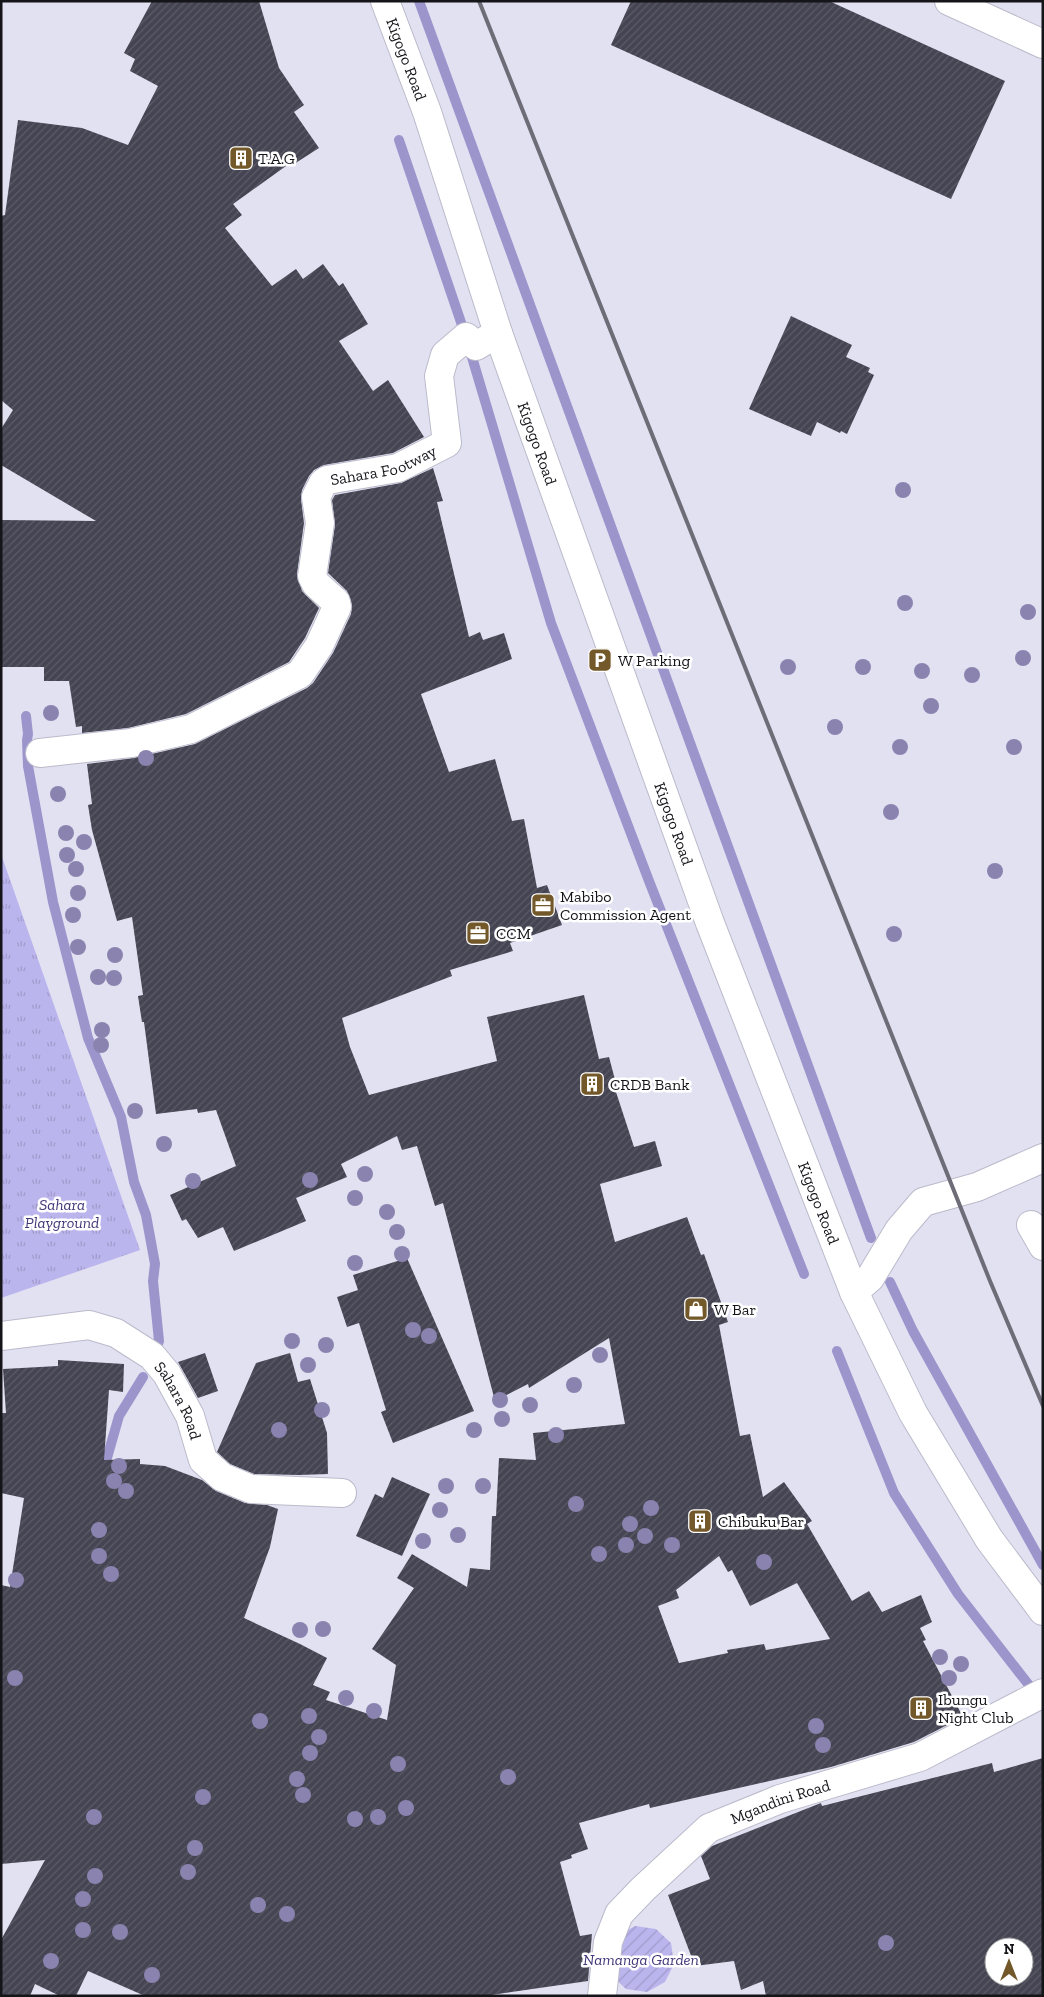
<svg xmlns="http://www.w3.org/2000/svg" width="1044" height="1997" font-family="'Zilla Slab',serif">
	<defs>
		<pattern id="park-tufts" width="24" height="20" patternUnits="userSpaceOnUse" patternTransform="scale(1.25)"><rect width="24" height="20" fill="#bbb5ed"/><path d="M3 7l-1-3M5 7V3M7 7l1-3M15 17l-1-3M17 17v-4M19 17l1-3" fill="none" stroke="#a09bcb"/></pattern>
		<pattern id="garden-furrows" width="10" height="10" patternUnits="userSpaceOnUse" patternTransform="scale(1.25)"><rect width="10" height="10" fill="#bbb5ed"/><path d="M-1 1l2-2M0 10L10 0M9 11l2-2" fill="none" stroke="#a09bcb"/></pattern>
		<pattern id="building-hatch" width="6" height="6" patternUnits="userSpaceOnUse" patternTransform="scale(1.25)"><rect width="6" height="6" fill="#454452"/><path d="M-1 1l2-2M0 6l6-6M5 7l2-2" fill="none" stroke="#5c5b67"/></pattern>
	</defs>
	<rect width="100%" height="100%" fill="#e2e1f2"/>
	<path fill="url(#park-tufts)" d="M1,854L140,1250L1,1298Z"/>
	<path fill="url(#garden-furrows)" d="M635,1926L656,1929L671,1943L674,1964L665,1982L647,1992L626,1989L611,1975L617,1936Z"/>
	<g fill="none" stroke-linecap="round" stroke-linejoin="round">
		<path stroke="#9b95cc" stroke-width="10" d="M419,1L871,1238
			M399,140L466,337L551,623L649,881L804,1274
			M26,716L28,734L27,740L28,766L53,902L88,1038L121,1117L134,1182L146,1215L155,1264L153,1281L159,1341L156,1349
			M890,1282L913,1331L1043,1565
			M837,1351L894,1493L958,1594L1032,1689L1038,1693
			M103,1472L119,1416L143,1377"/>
	</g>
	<path fill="url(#building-hatch)" fill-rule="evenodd" d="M152,1H259L279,68L304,105L294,112L319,148L294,164L293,161L233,204L242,215L225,228L272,286L296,269L303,279L323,264L339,286L343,283L368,324L339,341L373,391L388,380L424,437L393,453L324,465L314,470L309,476L302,490L301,499L304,523L297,574L302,591L319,608L305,638L289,662L186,714L128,728L82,733V726L76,727L69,681H44V667H1V520L96,521L1,465V429L13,410L1,400V216L5,215L18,120L82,128L128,145L158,86L130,71L135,59L124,53Z
		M631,1H829L1005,81L951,199L611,45Z
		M791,316L852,345L846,357L870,368L868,372L874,375L847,434L841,431L840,433L817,422L811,436L749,409Z
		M433,468L443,501L437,502L469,637L480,632L483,640L504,633L512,659L421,694L449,772L495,759L512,821L524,819L537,888L547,885L562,925L510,943L513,951L450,970L452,976L342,1018L350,1047L369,1095L497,1061L487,1017L584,995L599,1059L609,1057L618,1091L616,1092L634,1147L655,1141L662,1166L600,1184L615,1242L687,1217L701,1255L704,1254L728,1322L719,1325L740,1436L750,1434L763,1497L784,1482L812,1521L807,1524L852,1601L869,1591L882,1612L921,1595L932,1622L920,1628L926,1640L923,1641L963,1717L914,1742L831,1767L650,1808L649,1804L579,1823L588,1849L571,1855L572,1858L560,1862L580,1936L592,1934L588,1981L484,1996H145L88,1971L76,1996H60L35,1984L30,1996H1V1940L45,1860L1,1864V1585L10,1587L24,1498L1,1493V1413H6L3,1369L58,1366V1360L124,1364L123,1392L109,1390L104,1460L140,1459V1464L165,1466L202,1480L216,1491L245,1503L267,1505L278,1509L270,1547L244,1618L300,1644L327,1658L313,1685L330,1692L326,1700L387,1720L396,1665L372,1649L414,1588L397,1578L412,1554L467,1587L470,1568L490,1570L492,1516H496L499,1458L536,1460L533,1433L625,1424L609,1338L529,1388L528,1384L495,1401L443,1203L435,1206L417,1146L402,1150L397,1136L341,1164L347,1177L296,1198L306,1221L234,1251L223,1227L198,1238L186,1219L182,1221L170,1195L236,1166L216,1110L198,1113L197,1109L156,1114L144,1022H142L138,996L143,995L132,917L117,921L92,830L88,805L92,804L87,764L134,758L195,744L307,688L313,683L333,653L351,614L352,605L347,591L328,573L335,525L332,500L335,495L401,483ZM719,1556L728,1572L732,1570L750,1606L797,1583L830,1639L766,1650L764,1644L727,1650L728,1653L679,1663L658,1606L679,1598L676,1590Z
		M407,1258L474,1411L393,1443L381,1412L386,1410L359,1323L347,1327L337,1297L358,1290L353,1275Z
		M205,1353L218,1391L198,1398L178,1362Z
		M290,1353L298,1382L310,1379L327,1433L328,1474L299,1475L254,1474L230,1464L217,1452L256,1363Z
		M392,1477L430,1494L402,1556L356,1536L375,1494L383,1498Z
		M1043,1758V1996H766L763,1981L741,1990L734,1961L695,1966L668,1895L710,1879L701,1856L712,1846L821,1803L822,1806L992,1763L994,1772ZM994,1947H1024V1977H994Z"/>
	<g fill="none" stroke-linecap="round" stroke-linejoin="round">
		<g stroke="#bbbacb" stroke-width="30">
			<g id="minor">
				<path d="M949,1L1043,44"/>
				<path id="s1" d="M40,753L131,743L191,729L300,674L319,646L337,607L336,602L316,584L312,576L320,523L316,497L323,483L327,480L398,468L447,443L439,376L445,355L466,337L476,346L498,333"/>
				<path d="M1031,1225L1043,1246"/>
				<path d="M854,1292L870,1278L899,1230L923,1202L977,1187L1043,1158"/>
				<path id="s2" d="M1,1336L89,1325L116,1333L152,1356L167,1374L190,1416L203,1460L222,1477L251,1489L342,1493"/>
				<path id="s3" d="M602,1996L608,1942L619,1914L643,1889L709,1828L780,1799L920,1757L1043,1693"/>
			</g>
		</g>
		<g stroke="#bbbacb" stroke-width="30">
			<g id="major">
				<path id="s4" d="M385,1L427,112L498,333L710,923L854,1292L913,1413L989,1539L1043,1611"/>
			</g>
		</g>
		<use href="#minor" stroke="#fff" stroke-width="28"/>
		<use href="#major" stroke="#fff" stroke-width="28"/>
		<path stroke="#6d6c77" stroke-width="4" d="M479,1L990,1281L1043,1406"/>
	</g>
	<g fill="#8b83af">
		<circle cx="903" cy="490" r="8"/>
		<circle cx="905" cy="603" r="8"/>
		<circle cx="1028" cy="612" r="8"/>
		<circle cx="1023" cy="658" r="8"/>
		<circle cx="788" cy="667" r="8"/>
		<circle cx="863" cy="667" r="8"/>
		<circle cx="922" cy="671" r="8"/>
		<circle cx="972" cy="675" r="8"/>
		<circle cx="931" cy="706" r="8"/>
		<circle cx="51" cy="713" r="8"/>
		<circle cx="835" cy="727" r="8"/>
		<circle cx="900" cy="747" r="8"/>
		<circle cx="1014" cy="747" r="8"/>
		<circle cx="146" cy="758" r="8"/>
		<circle cx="58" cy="794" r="8"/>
		<circle cx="891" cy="812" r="8"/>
		<circle cx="66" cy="833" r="8"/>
		<circle cx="84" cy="842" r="8"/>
		<circle cx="67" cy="855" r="8"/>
		<circle cx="76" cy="869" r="8"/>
		<circle cx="995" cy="871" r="8"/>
		<circle cx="78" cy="893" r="8"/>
		<circle cx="73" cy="915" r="8"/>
		<circle cx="894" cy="934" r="8"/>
		<circle cx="78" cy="947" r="8"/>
		<circle cx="115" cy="955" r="8"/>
		<circle cx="98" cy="977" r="8"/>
		<circle cx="114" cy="978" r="8"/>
		<circle cx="102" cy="1030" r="8"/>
		<circle cx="101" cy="1045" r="8"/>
		<circle cx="135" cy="1111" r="8"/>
		<circle cx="164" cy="1144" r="8"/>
		<circle cx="365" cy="1174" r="8"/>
		<circle cx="310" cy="1180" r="8"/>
		<circle cx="193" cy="1181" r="8"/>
		<circle cx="355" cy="1198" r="8"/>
		<circle cx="387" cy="1212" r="8"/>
		<circle cx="397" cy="1232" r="8"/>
		<circle cx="402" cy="1254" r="8"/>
		<circle cx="355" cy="1263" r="8"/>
		<circle cx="413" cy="1330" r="8"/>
		<circle cx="429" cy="1336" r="8"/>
		<circle cx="292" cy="1341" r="8"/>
		<circle cx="326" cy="1345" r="8"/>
		<circle cx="600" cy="1355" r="8"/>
		<circle cx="308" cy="1365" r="8"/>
		<circle cx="574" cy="1385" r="8"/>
		<circle cx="500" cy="1400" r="8"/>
		<circle cx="530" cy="1405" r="8"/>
		<circle cx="322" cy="1410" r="8"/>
		<circle cx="502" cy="1419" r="8"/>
		<circle cx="279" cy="1430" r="8"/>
		<circle cx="474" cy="1430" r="8"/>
		<circle cx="556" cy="1435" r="8"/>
		<circle cx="119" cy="1466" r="8"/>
		<circle cx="114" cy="1481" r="8"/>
		<circle cx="446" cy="1486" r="8"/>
		<circle cx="483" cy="1486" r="8"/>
		<circle cx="126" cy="1491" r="8"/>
		<circle cx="576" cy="1504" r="8"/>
		<circle cx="651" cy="1508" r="8"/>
		<circle cx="440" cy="1510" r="8"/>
		<circle cx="630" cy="1524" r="8"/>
		<circle cx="99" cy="1530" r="8"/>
		<circle cx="458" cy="1535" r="8"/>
		<circle cx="645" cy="1536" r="8"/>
		<circle cx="423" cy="1541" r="8"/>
		<circle cx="626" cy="1545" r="8"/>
		<circle cx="672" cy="1545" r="8"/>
		<circle cx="599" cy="1554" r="8"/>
		<circle cx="99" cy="1556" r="8"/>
		<circle cx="764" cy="1562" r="8"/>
		<circle cx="111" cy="1574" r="8"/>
		<circle cx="16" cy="1580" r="8"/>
		<circle cx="323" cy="1629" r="8"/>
		<circle cx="300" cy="1630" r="8"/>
		<circle cx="940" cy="1657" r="8"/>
		<circle cx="961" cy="1664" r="8"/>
		<circle cx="15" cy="1678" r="8"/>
		<circle cx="949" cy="1678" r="8"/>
		<circle cx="346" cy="1698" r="8"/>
		<circle cx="374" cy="1711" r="8"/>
		<circle cx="309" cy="1716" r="8"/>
		<circle cx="260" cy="1721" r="8"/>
		<circle cx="816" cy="1726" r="8"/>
		<circle cx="319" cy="1737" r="8"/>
		<circle cx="823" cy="1745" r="8"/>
		<circle cx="310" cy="1753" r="8"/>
		<circle cx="398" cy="1764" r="8"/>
		<circle cx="508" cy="1777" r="8"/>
		<circle cx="297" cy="1779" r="8"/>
		<circle cx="303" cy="1795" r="8"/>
		<circle cx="203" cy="1797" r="8"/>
		<circle cx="406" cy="1808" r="8"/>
		<circle cx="94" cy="1817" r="8"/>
		<circle cx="378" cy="1817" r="8"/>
		<circle cx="355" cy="1819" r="8"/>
		<circle cx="195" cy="1848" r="8"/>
		<circle cx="188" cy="1872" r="8"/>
		<circle cx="95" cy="1876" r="8"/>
		<circle cx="83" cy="1899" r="8"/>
		<circle cx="258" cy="1905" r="8"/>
		<circle cx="287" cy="1914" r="8"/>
		<circle cx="83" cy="1930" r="8"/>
		<circle cx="120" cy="1932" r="8"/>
		<circle cx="886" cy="1943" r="8"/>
		<circle cx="51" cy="1961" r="8"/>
		<circle cx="152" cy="1975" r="8"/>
	</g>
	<defs>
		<g id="building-square" transform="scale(1.25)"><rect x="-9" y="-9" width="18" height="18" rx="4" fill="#73582a" stroke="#fff"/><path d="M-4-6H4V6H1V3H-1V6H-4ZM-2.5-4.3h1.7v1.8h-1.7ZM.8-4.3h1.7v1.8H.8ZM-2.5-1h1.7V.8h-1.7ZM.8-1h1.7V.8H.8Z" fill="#fff"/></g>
		<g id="parking-square" transform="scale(1.25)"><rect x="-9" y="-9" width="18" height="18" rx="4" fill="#73582a" stroke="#fff"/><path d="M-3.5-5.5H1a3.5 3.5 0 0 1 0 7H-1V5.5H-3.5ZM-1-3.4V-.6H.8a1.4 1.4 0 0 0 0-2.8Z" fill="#fff"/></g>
		<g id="office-square" transform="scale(1.25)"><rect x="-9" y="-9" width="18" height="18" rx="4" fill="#73582a" stroke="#fff"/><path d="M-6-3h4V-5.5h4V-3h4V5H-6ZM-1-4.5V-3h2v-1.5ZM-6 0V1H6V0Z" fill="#fff"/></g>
		<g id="shop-square" transform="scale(1.25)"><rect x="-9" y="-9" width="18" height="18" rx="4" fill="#73582a" stroke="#fff"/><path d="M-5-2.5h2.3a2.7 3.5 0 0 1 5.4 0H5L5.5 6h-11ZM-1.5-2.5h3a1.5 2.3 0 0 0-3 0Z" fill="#fff"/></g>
	</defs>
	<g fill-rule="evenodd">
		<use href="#building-square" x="241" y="158"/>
		<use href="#parking-square" x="600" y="660"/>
		<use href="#office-square" x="543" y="905"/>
		<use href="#office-square" x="478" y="933"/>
		<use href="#building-square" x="592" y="1084"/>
		<use href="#shop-square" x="696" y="1309"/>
		<use href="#building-square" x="700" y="1521"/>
		<use href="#building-square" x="921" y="1708"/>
	</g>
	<g text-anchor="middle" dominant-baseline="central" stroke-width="5" stroke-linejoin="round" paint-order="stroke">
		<g font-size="16" fill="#141419" stroke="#fff">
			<text stroke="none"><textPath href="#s4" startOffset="62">Kigogo Road</textPath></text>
			<text stroke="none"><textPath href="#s4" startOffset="468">Kigogo Road</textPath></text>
			<text stroke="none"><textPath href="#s1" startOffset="552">Sahara Footway</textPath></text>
			<text stroke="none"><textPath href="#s4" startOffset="872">Kigogo Road</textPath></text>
			<text stroke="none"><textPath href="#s4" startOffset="1278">Kigogo Road</textPath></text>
			<text stroke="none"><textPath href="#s2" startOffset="212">Sahara Road</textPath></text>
			<text stroke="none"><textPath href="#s3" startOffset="285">Mgandini Road</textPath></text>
		</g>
		<g font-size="16" fill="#141419" stroke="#fff" text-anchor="start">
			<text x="258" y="158">T.A.G</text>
			<text x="618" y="660">W Parking</text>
			<text x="560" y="896">Mabibo<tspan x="560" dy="18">Commission Agent</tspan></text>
			<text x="496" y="933">CCM</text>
			<text x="610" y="1084">CRDB Bank</text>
			<text x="714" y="1309">W Bar</text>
			<text x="718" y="1521">Chibuku Bar</text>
			<text x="938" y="1699">Ibungu<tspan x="938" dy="18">Night Club</tspan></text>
		</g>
		<g font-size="16" font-style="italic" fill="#433679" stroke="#fff">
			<text x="62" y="1204">Sahara<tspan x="62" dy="18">Playground</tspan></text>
			<text x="641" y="1959">Namanga Garden</text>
		</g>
	</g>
	<rect width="1044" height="1997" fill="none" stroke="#141419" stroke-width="5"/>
	<g transform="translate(1009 1962)"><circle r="24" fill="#ffffff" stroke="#a1a1a3"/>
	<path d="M0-4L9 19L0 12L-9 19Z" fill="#73582a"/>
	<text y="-8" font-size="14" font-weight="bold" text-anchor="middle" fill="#141419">N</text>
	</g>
</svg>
